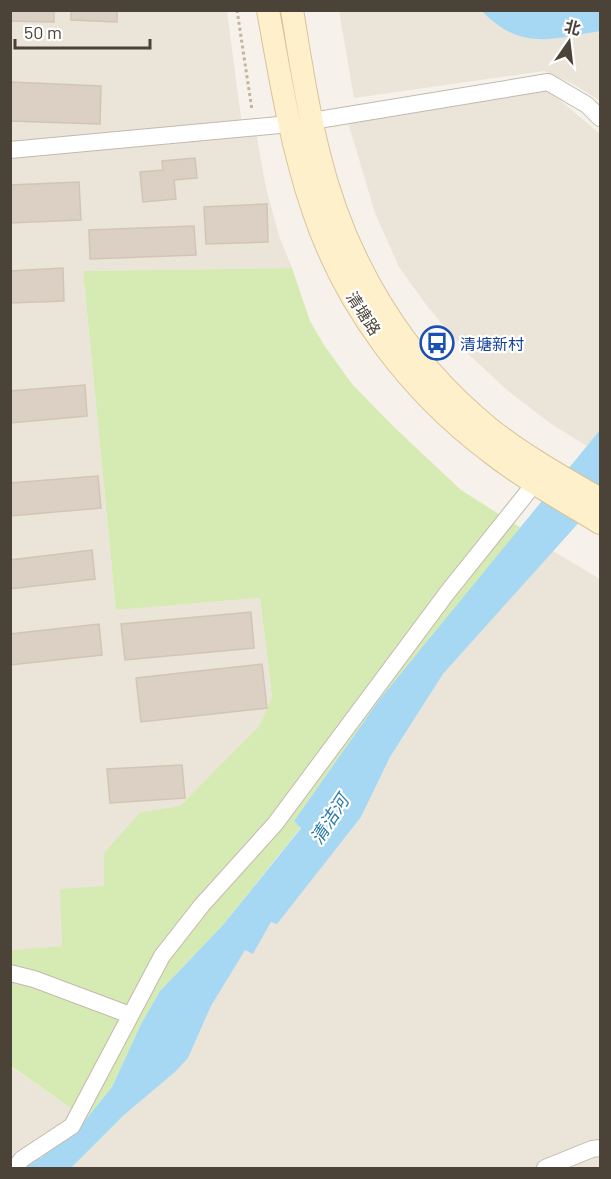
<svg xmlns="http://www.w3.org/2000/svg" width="611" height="1179" font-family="Barlow,'Noto Sans SC',sans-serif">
	<rect width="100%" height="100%" fill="#f6f2eb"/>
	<path fill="#eae4d9" d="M11,11H227L243,133L256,132L266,188L279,236L292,268L83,271L116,610L260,598L272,697L259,726L180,806L141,812L105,886L63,946L11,950Z
		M339,11H482L510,32L556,38L600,31V101L575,85L544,71L354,98Z
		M548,90L600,134V430L587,446L551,424L507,390L464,350L427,306L399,267L375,213L347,119Z
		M553,551L600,579V1168H71L124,1115L175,1072L188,1058L211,1006L245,949L253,954L271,922L309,882L361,817L390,757L443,674Z
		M10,1066L86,1119L41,1158L27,1162L11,1157Z"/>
	<path fill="#d5ebb3" d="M292,268L310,321L324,345L352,384L393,426L461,490L521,528L379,700L294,821L301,827L223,925L160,991L141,1024L112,1087L86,1119L11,1066V950L62,946L60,889L104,886V853L141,812L180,806L259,726L272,697L260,598L116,610L83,271Z"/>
	<path fill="#a7d8f3" d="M482,11H600V31C552,39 520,51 482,11Z
		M600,430V499L443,674L390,757L361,817L277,924L271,922L253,954L245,950L211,1006L188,1058L175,1072L124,1115L71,1168H11L10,1157L27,1162L41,1158L86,1119L112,1087L141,1024L160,991L223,925L301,828L294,821L379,700Z"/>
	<path fill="#dbd0c3" stroke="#d3c5b3" stroke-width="1.5" d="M10,10H54V22L10,21Z
		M71,10H117V22L71,20Z
		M10,82L101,86L100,124L10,121Z
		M195,158L197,178L174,180L176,199L143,202L140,172L163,170L162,161Z
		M79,182L81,220L10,223V185Z
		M267,204L268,242L206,244L204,207Z
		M194,226L196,255L90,259L89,230Z
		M63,268L64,301L10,303V271Z
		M85,385L87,416L10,423V391Z
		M98,476L101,508L10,516V483Z
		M92,550L95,579L10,589V560Z
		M251,612L254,648L125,660L121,624Z
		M99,624L102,655L10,665V634Z
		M262,664L267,708L141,722L136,678Z
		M182,765L185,798L110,803L107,769Z"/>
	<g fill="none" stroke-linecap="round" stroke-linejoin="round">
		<g stroke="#c2b9ad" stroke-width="18">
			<path id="street" d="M312,121L548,82L587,105L600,118
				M10,150L290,124
				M10,973L34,979L130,1015
				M15,1168L22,1159L72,1126L162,956L202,905L275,824L447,593L535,483
				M545,1168L592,1149L600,1148"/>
		</g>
		<g stroke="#d7c39a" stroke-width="24">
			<path id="secondary" d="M268,10C280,77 291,145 313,210C345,306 409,391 490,452C524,479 563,500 600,523
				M292,10C300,58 307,107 319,154C345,261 403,358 489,428C523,455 562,477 600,499"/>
		</g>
		<path stroke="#c4b49e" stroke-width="3" stroke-dasharray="3 3" stroke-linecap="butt" d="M237,10L252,110"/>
		<use href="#street" stroke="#fff" stroke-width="16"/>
		<use href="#secondary" stroke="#fff0cc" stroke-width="22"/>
	</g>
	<defs>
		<g id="bus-ring" transform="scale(1.725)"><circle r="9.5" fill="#fff" stroke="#1a4fb4" stroke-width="1.5"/><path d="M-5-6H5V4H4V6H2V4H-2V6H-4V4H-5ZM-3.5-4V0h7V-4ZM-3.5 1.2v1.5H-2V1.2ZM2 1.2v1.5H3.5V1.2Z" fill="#1a4fb4"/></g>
	</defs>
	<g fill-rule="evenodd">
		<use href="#bus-ring" x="437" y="343"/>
	</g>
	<g text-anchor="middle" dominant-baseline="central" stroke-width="4.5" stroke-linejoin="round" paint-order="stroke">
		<g font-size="16" fill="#4b4238" stroke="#fff">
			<text transform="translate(364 313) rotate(57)">清塘路</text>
		</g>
		<g font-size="16" fill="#164399" stroke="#fff" text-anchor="start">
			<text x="460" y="343">清塘新村</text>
		</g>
		<g font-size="18" font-style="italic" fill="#2a7baa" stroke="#fff">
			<text transform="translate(329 819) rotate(-57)">清洁河</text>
		</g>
	</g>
	<rect width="611" height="1179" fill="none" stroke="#4b4238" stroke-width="24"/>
	<g transform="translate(569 42) rotate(14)" stroke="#ffffff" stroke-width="4.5" paint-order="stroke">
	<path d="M0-4.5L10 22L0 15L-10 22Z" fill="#4b4238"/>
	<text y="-9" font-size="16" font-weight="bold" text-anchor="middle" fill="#4b4238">北</text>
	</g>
	<path d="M15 39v9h135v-9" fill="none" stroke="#4b4238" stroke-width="3"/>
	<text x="24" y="39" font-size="18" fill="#4b4238" stroke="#ffffff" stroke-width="4.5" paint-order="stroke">50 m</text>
</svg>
